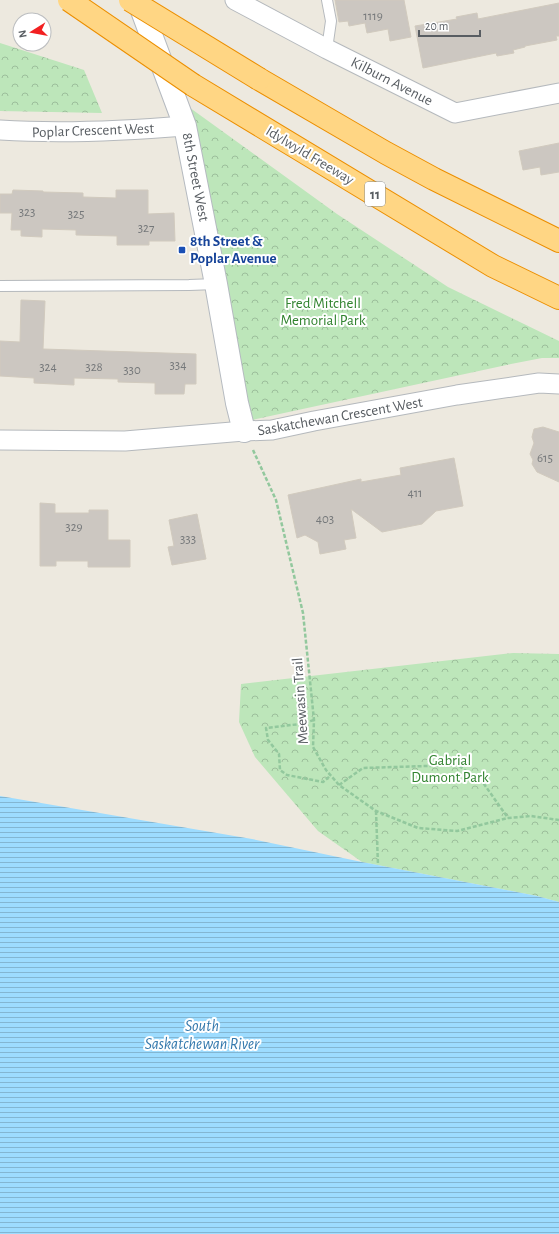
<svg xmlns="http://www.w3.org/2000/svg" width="559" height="1234" viewBox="0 0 559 1234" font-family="'Alegreya Sans',sans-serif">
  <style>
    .forest { fill: url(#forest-crowns) }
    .water { fill: url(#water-rules) }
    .building { fill: #ccc7c1; stroke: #d1cabe }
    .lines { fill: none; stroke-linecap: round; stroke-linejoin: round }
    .lane-casing { stroke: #b5b9bd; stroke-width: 12 }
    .street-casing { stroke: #b5b9bd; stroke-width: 21 }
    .secondary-casing { stroke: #b5bac0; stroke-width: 24 }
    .highway-casing { stroke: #ec8f00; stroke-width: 24 }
    .path { stroke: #92c89d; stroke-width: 2.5; stroke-dasharray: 4 2; stroke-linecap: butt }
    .lane { stroke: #fff; stroke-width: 10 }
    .street { stroke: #fff; stroke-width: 19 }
    .secondary { stroke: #fff; stroke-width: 22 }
    .highway { stroke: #ffd684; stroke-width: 22 }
    .highway-bridge-casing { stroke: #ec8f00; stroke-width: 24; stroke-linecap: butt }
    .highway-bridge { stroke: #ffd684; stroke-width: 22 }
    .transit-dot { fill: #1a4fb4; stroke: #fff; stroke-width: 1.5 }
    .labels { text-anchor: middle; stroke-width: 4; stroke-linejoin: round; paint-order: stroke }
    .number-label { font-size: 13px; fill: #75787a }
    .shield { fill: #fff; stroke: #8a8e91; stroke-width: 1 }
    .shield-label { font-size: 14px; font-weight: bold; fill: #585d62 }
    .street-label { font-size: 15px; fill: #585d62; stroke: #fff }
    .transit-label { font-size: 15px; font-weight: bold; fill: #164399; stroke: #fff; text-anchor: start }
    .park-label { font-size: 15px; fill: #31832f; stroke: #fff }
    .water-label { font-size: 16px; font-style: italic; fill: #3479ad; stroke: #fff }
  </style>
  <defs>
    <pattern id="forest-crowns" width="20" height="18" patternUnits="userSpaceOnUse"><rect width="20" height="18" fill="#bde6ba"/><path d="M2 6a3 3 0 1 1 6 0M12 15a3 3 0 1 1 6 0" fill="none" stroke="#9cbe9b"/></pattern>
    <pattern id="water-rules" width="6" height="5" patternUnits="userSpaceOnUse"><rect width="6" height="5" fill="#9ddcff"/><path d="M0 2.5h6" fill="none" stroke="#83b6d2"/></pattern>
  </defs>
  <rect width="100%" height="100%" fill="#ede9df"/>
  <g class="forest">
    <polygon points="0,43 84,70 102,113 0,111"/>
    <polygon points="186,105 337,214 448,287 559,341 559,358 542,358 511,364 252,420"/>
    <polygon points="513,653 559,654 559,902 537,896 362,862 318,831 255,757 239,722 241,684"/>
  </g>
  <polygon class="water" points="0,796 252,839 362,862 537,896 559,902 559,1234 0,1234"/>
  <g class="building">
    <polygon points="335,0 404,0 411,37 390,41 388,29 367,33 365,23 349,26 348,21 339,22"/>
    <polygon points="559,3 559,36 556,36 557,40 525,46 525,47 513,50 514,53 497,56 496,53 423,68 415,26 457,19 456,17 477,13 478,19"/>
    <polygon points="559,143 559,172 541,175 540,167 523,170 519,151"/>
    <polygon points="13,190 43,191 43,192 83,193 83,197 116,198 116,190 148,190 148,214 174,213 175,241 149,241 149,245 117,245 117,236 76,235 76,230 42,229 42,237 21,236 21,230 11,230 12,213 0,213 0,194 12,194"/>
    <polygon points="21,300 45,301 43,349 196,354 196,384 185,384 184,394 155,394 155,383 118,382 118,379 74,378 74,385 34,383 34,378 0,376 0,341 20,342"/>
    <polygon points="543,427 559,432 559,482 537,472 532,464 533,460 530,454 534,443 532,437 534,429"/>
    <polygon points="454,458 463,506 436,511 422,524 382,532 351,509 356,538 344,540 346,549 320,554 318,542 305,535 297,538 288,495 361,479 361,482 401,475 400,468"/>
    <polygon points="40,503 55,504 55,513 89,513 89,510 108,510 108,540 130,540 130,567 88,567 88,561 56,561 56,566 40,566"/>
    <polygon points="197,514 206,559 172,565 168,547 174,546 169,520"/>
  </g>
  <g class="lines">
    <g class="lane-casing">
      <g id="lane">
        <polyline points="327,49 331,21 327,0"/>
        <polyline points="0,286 189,285 216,284"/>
      </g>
    </g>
    <g class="street-casing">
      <g id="street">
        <polyline points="235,0 327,49 455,113 559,93"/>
        <path d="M0,130C62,134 124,131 185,126"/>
        <polyline points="0,440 125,441 244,431 272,430 314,421 457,395 539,383 559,384"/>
      </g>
    </g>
    <g class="secondary-casing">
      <polyline id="secondary" points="138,0 185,126 216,284 237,403 244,431"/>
    </g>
    <g class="highway-casing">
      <g id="highway">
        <polyline points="259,79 386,153 434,179 559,241"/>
        <polyline points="193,85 493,266 559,298"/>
      </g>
    </g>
    <g class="path">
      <polyline points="253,450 276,500 303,613 314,720 313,747 326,770 339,785 376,811 418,828 457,831 508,818 531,816 559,820"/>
      <polyline points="314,720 300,724 266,728 268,740 279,754 280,770 287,775 323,782 330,776"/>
      <polyline points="339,785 363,768 458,765 484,784 508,818"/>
      <polyline points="376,811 378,865"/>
    </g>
    <use href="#lane" class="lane"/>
    <use href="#street" class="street"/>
    <use href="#secondary" class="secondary"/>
    <use href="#highway" class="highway"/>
    <g class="highway-bridge-casing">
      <g id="highway-bridge">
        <polyline points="69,0 193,85"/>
        <polyline points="130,0 259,79"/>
      </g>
    </g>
    <use href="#highway-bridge" class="highway-bridge"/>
  </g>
  <rect class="transit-dot" x="178" y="246" width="8" height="8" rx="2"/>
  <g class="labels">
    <g class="number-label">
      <text x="373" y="20">1119</text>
      <text x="27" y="216">323</text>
      <text x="76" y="218">325</text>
      <text x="146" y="232">327</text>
      <text x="178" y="369">334</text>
      <text x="48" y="371">324</text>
      <text x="94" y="371">328</text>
      <text x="132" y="374">330</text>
      <text x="545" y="462">615</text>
      <text x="415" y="497">411</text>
      <text x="325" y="523">403</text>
      <text x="74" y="531">329</text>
      <text x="188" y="543">333</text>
    </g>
    <rect class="shield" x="365" y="182" width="20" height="24" rx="3"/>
    <g class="shield-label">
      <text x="375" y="199">11</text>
    </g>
    <g class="street-label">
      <text transform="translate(392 81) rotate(27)" y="5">Kilburn Avenue</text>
      <text transform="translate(93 130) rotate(-2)" y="5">Poplar Crescent West</text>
      <text transform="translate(310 155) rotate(31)" y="5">Idylwyld Freeway</text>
      <text transform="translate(196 177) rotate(79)" y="5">8th Street West</text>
      <text transform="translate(340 416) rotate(-10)" y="5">Saskatchewan Crescent West</text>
      <text transform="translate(300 701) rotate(-94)" y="5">Meewasin Trail</text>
    </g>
    <g class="transit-label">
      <text x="190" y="246">8th Street &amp;<tspan x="190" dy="17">Poplar Avenue</tspan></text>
    </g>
    <g class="park-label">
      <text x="323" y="308">Fred Mitchell<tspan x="323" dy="17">Memorial Park</tspan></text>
      <text x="450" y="765">Gabrial<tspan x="450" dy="17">Dumont Park</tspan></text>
    </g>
    <g class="water-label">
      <text x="202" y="1031">South<tspan x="202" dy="18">Saskatchewan River</tspan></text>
    </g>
  </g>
  <g transform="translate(32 32) rotate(259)"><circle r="19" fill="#ffffff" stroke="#bcbec0"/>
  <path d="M0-3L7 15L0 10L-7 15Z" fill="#f22021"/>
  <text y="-6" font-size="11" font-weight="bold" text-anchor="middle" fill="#585d62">N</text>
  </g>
  <path d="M419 30v6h61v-6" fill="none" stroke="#585d62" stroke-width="2"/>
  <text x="425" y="30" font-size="12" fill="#585d62" stroke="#ffffff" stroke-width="3" paint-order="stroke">20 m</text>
</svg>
